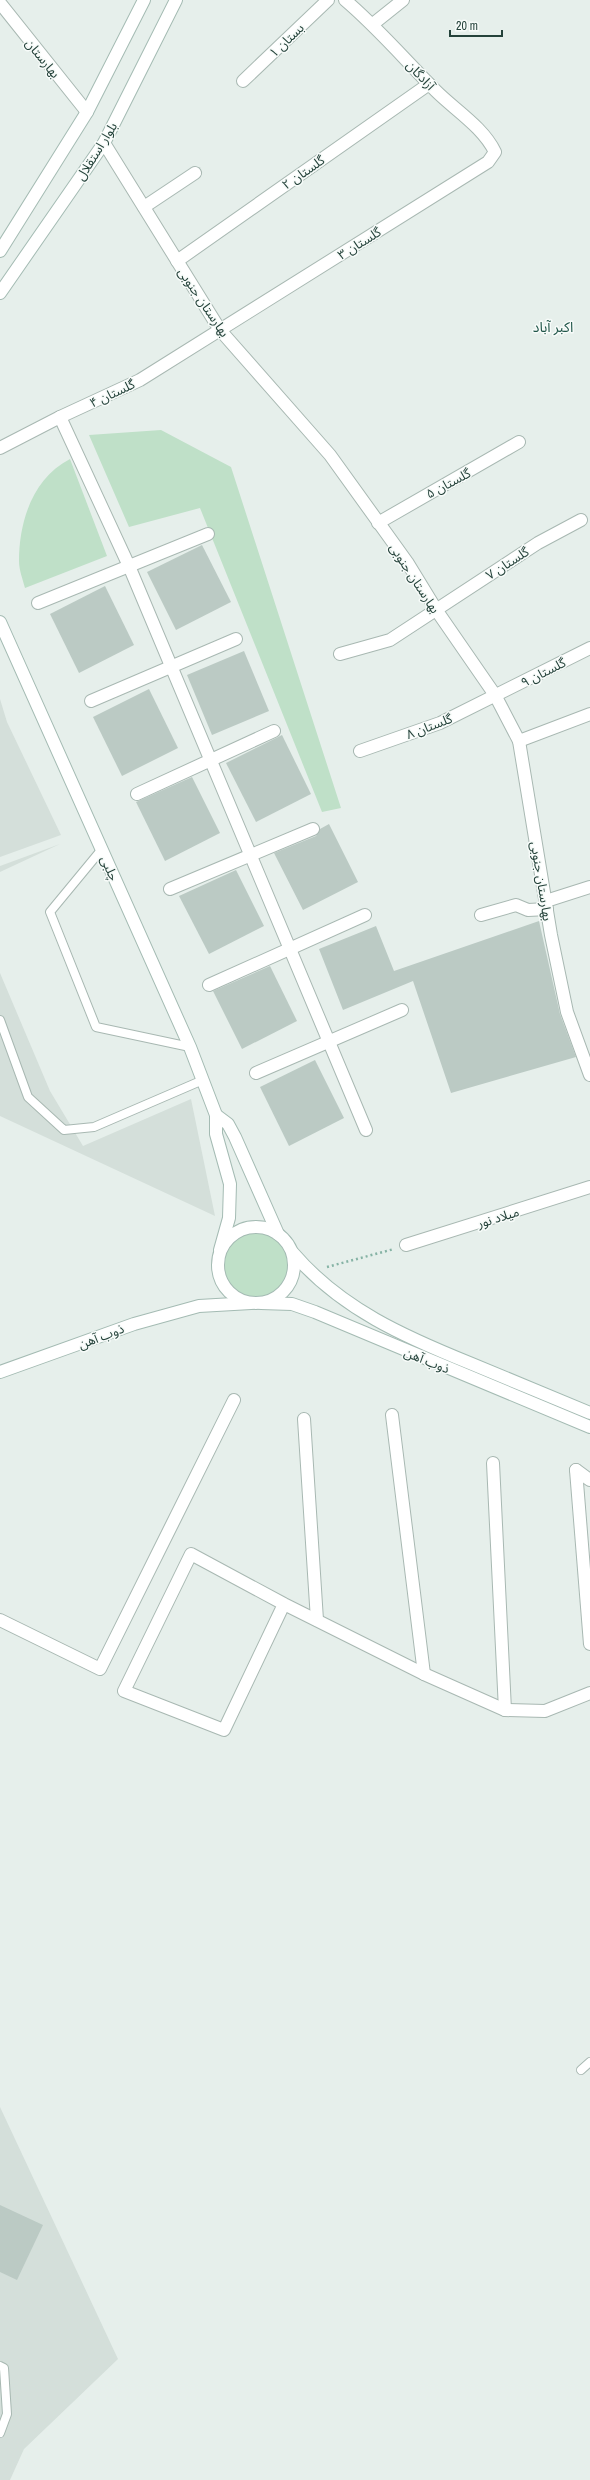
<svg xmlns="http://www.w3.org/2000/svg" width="590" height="2480" viewBox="0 0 590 2480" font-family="'Archivo Narrow','Noto Sans Arabic',sans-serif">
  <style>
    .built { fill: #d4dfda }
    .green { fill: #bfe0c8 }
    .building { fill: #bbcac4 }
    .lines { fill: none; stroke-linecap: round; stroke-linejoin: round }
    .lane-casing { stroke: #a8b8b2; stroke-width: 10 }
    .street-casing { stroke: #a8b8b2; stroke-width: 14 }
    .secondary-casing { stroke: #a4bbb3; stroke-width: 14 }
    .path { stroke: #86b3a5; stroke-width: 2.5; stroke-dasharray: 2 3; stroke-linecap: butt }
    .lane { stroke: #fff; stroke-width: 8 }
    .street { stroke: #fff; stroke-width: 12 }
    .secondary { stroke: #fff; stroke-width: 12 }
    .labels { text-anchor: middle; stroke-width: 3; stroke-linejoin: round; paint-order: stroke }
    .street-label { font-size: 13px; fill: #24423a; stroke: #f7fbf9 }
    .neighbourhood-label { font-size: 14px; fill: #1f5548; stroke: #f7fbf9 }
  </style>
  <rect width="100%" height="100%" fill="#e6efeb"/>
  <g class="built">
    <polygon points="0,699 7,722 61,835 0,857"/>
    <polygon points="60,844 0,872 0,866"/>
    <polygon points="0,973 50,1091 83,1146 191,1099 215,1216 0,1116"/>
    <polygon points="0,2107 118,2359 24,2449 10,2480 0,2480"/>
  </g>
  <g class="green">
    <polygon points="161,430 231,467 341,808 322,812 200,508 129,527 89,435"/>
    <path d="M70,459L107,556L25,588C23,580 19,570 19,561C19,521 33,478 70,459Z"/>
    <circle cx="255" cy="1265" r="34"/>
  </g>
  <g class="building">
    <polygon points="202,545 231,602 176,630 147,572"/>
    <polygon points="105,586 134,645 79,673 50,614"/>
    <polygon points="244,651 269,711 212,735 187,675"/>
    <polygon points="149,689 178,748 122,776 93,717"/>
    <polygon points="282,735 311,794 256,822 226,763"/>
    <polygon points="192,777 220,833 165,861 136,802"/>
    <polygon points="329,824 358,882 303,910 274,853 316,836 320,829"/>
    <polygon points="236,870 264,926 209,954 179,896"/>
    <polygon points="539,921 560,1014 576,1057 451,1093 413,981 343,1010 319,949 376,926 394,971"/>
    <polygon points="270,966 297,1021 242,1049 213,991"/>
    <polygon points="315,1060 344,1118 289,1146 260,1087"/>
    <polygon points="0,2205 43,2225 17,2280 0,2272"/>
  </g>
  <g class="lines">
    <g class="lane-casing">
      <g id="lane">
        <polyline points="102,849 50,912 96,1027 190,1047"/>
        <polyline points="0,1020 28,1097 64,1130 94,1127 203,1080"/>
        <polyline points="581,2070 590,2062"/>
        <polyline points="0,2366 4,2368 7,2414 0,2433"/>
      </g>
    </g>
    <g class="street-casing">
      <g id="street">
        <polyline points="0,3 87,112"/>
        <polyline points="373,24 403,0"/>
        <polyline points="243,81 328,0"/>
        <polyline points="104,143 220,330 330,455 407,562 437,611 495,695 519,741 551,935 567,1012 590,1075"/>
        <polyline points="144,207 195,173"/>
        <polyline points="177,261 429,84"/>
        <polyline points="60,417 129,566 366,1130"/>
        <path d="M0,448L60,417L140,380L488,162L495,152C483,127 455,110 436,91C405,60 378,28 345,0"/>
        <polyline points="378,523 519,442"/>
        <polyline points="38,603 208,534"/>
        <polyline points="340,654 390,640 538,543 581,520"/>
        <polyline points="91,701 236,639"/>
        <polyline points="519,741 590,714"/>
        <polyline points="360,751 440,723 590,648"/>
        <polyline points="137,794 274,731"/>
        <polyline points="170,889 313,829"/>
        <polyline points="546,901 590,887"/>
        <polyline points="481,915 516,905 528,910 547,909"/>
        <polyline points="209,985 365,915"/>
        <polyline points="256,1073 402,1010"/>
        <polyline points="406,1245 590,1187"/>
        <polyline points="392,1415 424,1674"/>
        <polyline points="304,1419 317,1620"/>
        <polyline points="493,1463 505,1710"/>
        <polyline points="576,1470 590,1644"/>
        <polyline points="576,1470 590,1480"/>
        <polyline points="284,1604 224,1730 124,1691 191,1554 284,1604 424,1674 505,1710 545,1711 590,1693"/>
        <polyline points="0,1620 100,1669 234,1400"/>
      </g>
    </g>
    <g class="secondary-casing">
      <g id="secondary">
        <polyline points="0,251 87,112 144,0"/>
        <polyline points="0,293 104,143 176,0"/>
        <polyline points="0,622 190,1047 216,1115 216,1134 230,1184 229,1218 220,1250"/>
        <polyline points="216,1115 228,1124 235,1137 278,1234"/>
        <circle cx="256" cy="1265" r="38"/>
        <path d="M293,1253C341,1309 405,1337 472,1364C511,1380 551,1397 590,1413"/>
        <polyline points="261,1303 292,1304 315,1312 590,1427"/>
        <polyline points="0,1372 134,1324 199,1306 251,1303"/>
      </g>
    </g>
    <polyline class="path" points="327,1267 394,1249"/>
    <use href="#lane" class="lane"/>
    <use href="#street" class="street"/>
    <use href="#secondary" class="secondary"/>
  </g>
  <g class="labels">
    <g class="street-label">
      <text transform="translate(286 40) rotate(-44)" y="5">بستان ۱</text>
      <text transform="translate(43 58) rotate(51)" y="5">بهارستان</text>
      <text transform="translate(421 75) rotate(47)" y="5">آزادگان</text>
      <text transform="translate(96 151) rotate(-58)" y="5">بلوار استقلال</text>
      <text transform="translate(303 172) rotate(-35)" y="5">گلستان ۲</text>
      <text transform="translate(359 243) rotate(-32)" y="5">گلستان ۳</text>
      <text transform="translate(204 302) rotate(56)" y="5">بهارستان جنوبی</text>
      <text transform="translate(112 393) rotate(-25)" y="5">گلستان ۴</text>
      <text transform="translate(448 483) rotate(-28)" y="5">گلستان ۵</text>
      <text transform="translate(507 563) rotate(-33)" y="5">گلستان ۷</text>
      <text transform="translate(415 578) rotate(57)" y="5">بهارستان جنوبی</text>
      <text transform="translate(543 672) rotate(-27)" y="5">گلستان ۹</text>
      <text transform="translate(429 726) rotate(-21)" y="5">گلستان ۸</text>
      <text transform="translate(110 868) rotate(66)" y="5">چلبی</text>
      <text transform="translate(542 881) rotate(81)" y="5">بهارستان جنوبی</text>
      <text transform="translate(498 1217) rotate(-17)" y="5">میلاد نور</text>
      <text transform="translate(101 1336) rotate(-21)" y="5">ذوب آهن</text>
      <text transform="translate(427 1360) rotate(22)" y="5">ذوب آهن</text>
    </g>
    <g class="neighbourhood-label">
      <text x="553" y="332">اکبر آباد</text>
    </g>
  </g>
  <path d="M450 30v6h52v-6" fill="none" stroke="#24423a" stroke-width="2"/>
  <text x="456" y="30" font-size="12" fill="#24423a" stroke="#f7fbf9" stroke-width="3" paint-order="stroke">20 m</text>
</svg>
